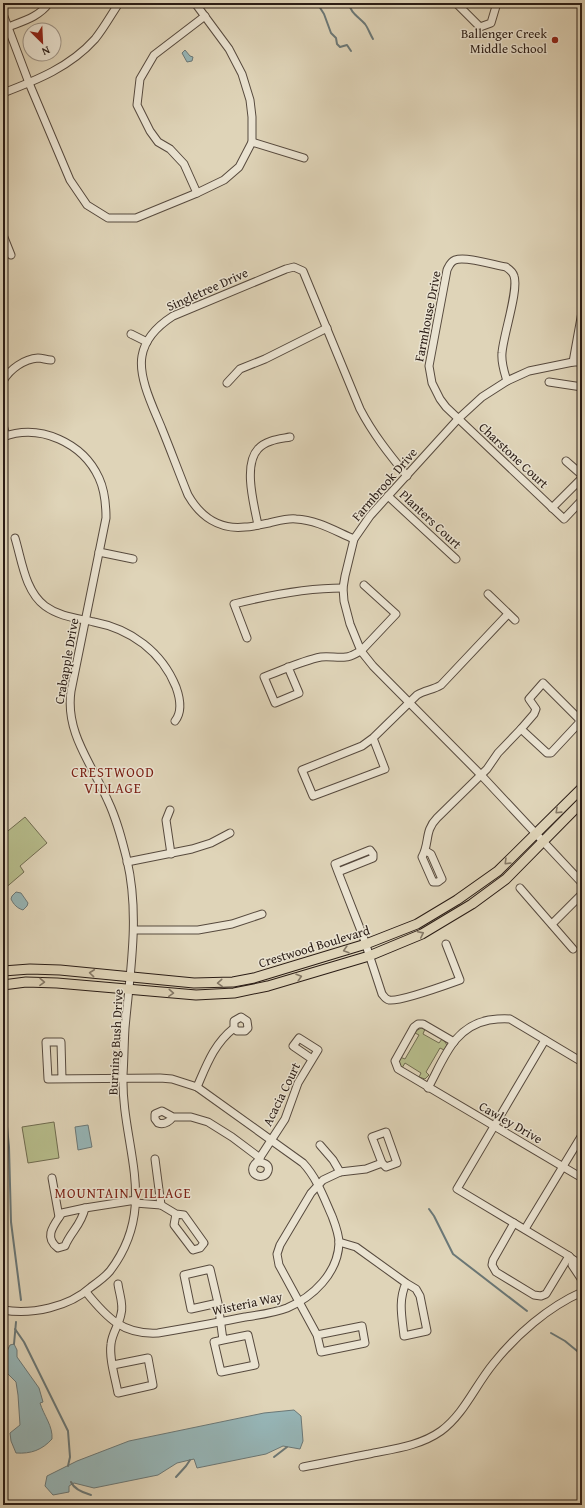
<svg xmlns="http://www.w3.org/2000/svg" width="585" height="1508" viewBox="0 0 585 1508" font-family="'Gentium Book Plus',serif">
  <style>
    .green { fill: #b6bc8b; stroke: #706c50 }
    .water { fill: #96b6b8; stroke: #6b7877 }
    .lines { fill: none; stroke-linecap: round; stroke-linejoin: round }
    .stream { stroke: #6b7877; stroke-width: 2 }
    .minor-casing { stroke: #574a3e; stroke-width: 9 }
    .major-casing { stroke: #2a1c15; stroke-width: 11 }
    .minor { stroke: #eae3d1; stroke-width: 7 }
    .major { stroke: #dfd4b8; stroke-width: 9 }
    .oneway { stroke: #847866 }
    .poi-dot { fill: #8f2418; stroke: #eae3d1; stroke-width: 1.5 }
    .labels { text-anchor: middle; stroke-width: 3; stroke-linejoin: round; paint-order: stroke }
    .poi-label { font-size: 13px; fill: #2a1c15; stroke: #eae3d1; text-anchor: end }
    .street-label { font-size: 13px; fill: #2a1c15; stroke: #eae3d1 }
    .neighbourhood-label { font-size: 14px; letter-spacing: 1px; fill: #7a1f14; stroke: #eae3d1 }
  </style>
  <rect width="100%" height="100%" fill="#dfd4b8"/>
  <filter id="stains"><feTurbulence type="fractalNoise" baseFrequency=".005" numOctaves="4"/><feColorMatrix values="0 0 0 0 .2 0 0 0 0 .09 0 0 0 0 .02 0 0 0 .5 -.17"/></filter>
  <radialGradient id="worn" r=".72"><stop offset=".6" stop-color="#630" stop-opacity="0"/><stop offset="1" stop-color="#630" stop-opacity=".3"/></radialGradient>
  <g class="green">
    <polygon points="25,817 47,843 20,866 24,872 3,890 3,835"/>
    <polygon points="421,1028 425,1029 423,1034 439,1043 442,1039 443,1039 447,1045 444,1050 440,1048 426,1072 429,1075 425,1079 419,1077 421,1073 405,1063 402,1068 399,1063 400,1057 405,1059 419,1035 415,1033 416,1031"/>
    <polygon points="54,1122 59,1158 28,1163 22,1127"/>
  </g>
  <g class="water">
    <polygon points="185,50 190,56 193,57 192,61 187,62 182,53"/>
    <path d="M16,892L21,893L28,903L27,906L23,910C17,908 14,905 11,899L12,896Z"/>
    <polygon points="88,1125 92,1147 78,1150 75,1127"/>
    <path d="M14,1344L17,1350V1357L39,1388L43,1402L40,1403C44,1416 53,1426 52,1439C42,1450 31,1454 16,1453L11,1441L10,1433L20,1425L18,1395L16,1382L6,1372L7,1351L10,1345Z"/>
    <polygon points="294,1410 301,1416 303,1441 300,1449 283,1446 266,1454 197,1468 194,1459 177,1463 158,1475 94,1488 74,1483 69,1486 69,1492 53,1495 45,1486 47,1476 77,1461 129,1441 264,1413"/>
  </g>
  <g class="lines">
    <g class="stream">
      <polyline points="317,3 324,14 331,33 336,38 337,44 340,47 347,45 351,51"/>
      <path d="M349,3C350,13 359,17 365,24C368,28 370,34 373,39"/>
      <polyline points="3,1085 9,1147 11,1222 21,1300"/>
      <polyline points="429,1209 434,1216 453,1254 527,1311"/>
      <polyline points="15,1329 24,1342 68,1431 70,1457 68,1466"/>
      <polyline points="551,1333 565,1341 582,1355"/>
      <polyline points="14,1344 16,1322"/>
      <polyline points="274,1457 287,1447"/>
      <polyline points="176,1477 186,1466 190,1460"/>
      <path d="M71,1482C74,1489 84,1493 91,1495"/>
    </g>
    <g class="minor-casing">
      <g id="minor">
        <polyline points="456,3 480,27 491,23 497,3"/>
        <polyline points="3,14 29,83 70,180 87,205 108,218 136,218 197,193 224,180 239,167 252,142 252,117 250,100 242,74 229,49 195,3"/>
        <path d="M8,27C23,21 39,17 49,3"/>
        <path d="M3,93C37,80 70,67 95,39C104,28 111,15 119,3"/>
        <polyline points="252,142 304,158"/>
        <polyline points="197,193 184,164 170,149 158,142 150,131 137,105 140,79 154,55 205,16"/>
        <polyline points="3,235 11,255"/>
        <polyline points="131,334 147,342"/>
        <polyline points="573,362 582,312"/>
        <polyline points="582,362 573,362 529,371 507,381 482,397 458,419 388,496 370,516 354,539 345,576 343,588 344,601 350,624 361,651 373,666 481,775 582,883"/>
        <path d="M3,381C10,369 24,359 38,358C42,358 47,360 51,360"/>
        <path d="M507,381C504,371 501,363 502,353C503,336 519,290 514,276C513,272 509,269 506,267C494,265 466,256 455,260C450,262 449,266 447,270L429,366L432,383L440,399L446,407L564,519L582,500"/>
        <polyline points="549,382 582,387"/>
        <polyline points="227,383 240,369 265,359 327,328"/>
        <polyline points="3,425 6,436"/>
        <path d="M3,437C40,423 83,443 99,478C105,491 106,504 106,518L71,691C65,733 92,764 108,801C117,820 122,840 127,860C140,916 130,972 125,1028C124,1044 124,1060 123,1075C121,1146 160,1205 110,1271C105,1277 98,1282 91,1287C69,1307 32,1315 3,1310"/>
        <polyline points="566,461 582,475"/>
        <polyline points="388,496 456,559"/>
        <polyline points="552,508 582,478"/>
        <path d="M258,525C254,505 243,465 258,449C266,440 280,439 290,437"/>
        <path d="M15,538C22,561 25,591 45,606C60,617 77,618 94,622C131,629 162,652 176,687C180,698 183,711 175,721"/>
        <path d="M354,539C335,531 317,520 296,519C287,518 278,521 269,523C261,524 253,527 245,527C219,530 200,516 188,495C179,473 171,451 162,429C154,409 138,378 142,356C145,338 159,325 173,316L286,269L294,267L303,271L360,409C373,434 389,454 407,476"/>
        <polyline points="99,552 133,559"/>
        <polyline points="488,594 515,620"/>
        <path d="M247,638L234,604C270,595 305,588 343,588"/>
        <path d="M288,667L299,693L275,703L264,677C283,670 301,661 321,657C329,656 338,658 346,657C351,657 356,653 361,651L396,614L364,585"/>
        <polygon points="543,683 579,719 579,723 551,753 547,753 521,729 534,714 536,709 529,699"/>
        <path d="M373,738L385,769L313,796L302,770L362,746L373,738L417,695C425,690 433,690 441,685L508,614"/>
        <polyline points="170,810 166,820 171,854"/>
        <path d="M426,851L431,854L442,879L438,882H433L422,857C430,843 424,831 437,818L487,769L498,753L521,729"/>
        <polyline points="127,862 192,849 211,843 230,833"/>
        <path d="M338,872L373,858V854L370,850L335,864L338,872L363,936L382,994C384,996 385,999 389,1000C400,1002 446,985 460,980L446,944"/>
        <polyline points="520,888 573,949"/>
        <polyline points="552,924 582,894"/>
        <polyline points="134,930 198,930 232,924 262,914"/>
        <path d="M545,1040L457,1189L569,1256C573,1261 578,1261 582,1267"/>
        <polyline points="454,1042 423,1024 418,1024 414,1027 395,1061 398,1069 582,1178"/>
        <path d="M62,1079L61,1042H46L48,1079L160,1078L172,1079L197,1087L303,1163C317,1178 324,1198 332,1216C335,1224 339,1234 339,1243C338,1273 313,1297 287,1308C274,1313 259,1315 245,1317C216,1323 187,1328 158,1333C123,1335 107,1318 86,1292"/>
        <path d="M197,1087C207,1064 214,1044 234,1028V1021L241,1017L247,1021L248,1028L245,1031H237L234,1028"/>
        <path d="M428,1088C444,1059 453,1027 489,1020C496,1019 503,1018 510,1019L582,1062"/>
        <path d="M173,1117C169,1122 164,1125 158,1123L155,1119V1114L162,1111L173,1117H191L208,1122L232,1137L260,1158"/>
        <polyline points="320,1145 333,1160 340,1172"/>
        <polyline points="155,1159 161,1205"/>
        <path d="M257,1162C244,1173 264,1183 268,1171C270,1164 263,1162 257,1162L285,1119L298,1083L318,1050L299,1038L293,1046L312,1059"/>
        <polyline points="52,1178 59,1217"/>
        <polyline points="135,1203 161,1205 176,1214 184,1215 204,1243 200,1248 193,1250 174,1225 176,1214"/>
        <path d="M85,1208C81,1226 71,1231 65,1246L58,1248C43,1237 54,1225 62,1213Z"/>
        <polyline points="85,1208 136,1200"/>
        <polyline points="514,1223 493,1260 492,1265 496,1272 534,1295 541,1296 546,1294 569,1256"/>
        <polyline points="525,1229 582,1135"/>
        <path d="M339,1242L356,1247L406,1283C398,1301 402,1317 404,1336L427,1331L420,1296L416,1289L406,1283"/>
        <polyline points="573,1261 572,1265 582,1280"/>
        <polyline points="218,1303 210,1269 184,1275 191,1309 218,1303 223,1340 248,1335 255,1365 221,1372 214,1342 223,1340"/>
        <polyline points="317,1335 362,1326 365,1343 321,1352 317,1335 279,1265 277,1254 280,1245 311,1193 323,1180 340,1172 366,1169 382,1163 372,1137 386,1132 397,1163 386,1167 382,1163"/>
        <path d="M113,1365L148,1358L153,1385L118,1393C115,1377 109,1359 111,1344C112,1333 119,1325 121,1314C124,1305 119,1293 118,1284"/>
        <path d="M303,1467C325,1463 347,1458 369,1454C393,1449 420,1446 441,1431C464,1414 475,1386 493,1364C516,1335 548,1307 582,1292"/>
      </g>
    </g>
    <g class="major-casing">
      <g id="major">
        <polyline points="3,971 30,969 60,970 194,983 233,982 254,978 366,944 417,924 457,900 498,871 582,788"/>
        <polyline points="3,985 26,982 57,983 196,995 234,993 268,986 369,956 422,934 472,904 506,879 582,802"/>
      </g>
    </g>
    <use href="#minor" class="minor"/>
    <use href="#major" class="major"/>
  </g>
  <defs><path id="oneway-chevron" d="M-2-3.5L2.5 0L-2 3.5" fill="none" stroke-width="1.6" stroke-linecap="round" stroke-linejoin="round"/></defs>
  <g class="oneway">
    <use href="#oneway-chevron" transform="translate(558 811) rotate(136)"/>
    <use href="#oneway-chevron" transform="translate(507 862) rotate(135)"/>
    <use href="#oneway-chevron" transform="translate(421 934) rotate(-26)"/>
    <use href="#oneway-chevron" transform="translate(346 950) rotate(163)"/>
    <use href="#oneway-chevron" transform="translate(92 973) rotate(-174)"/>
    <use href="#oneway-chevron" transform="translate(299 977) rotate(-17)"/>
    <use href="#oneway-chevron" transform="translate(42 982) rotate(1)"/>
    <use href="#oneway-chevron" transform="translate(220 983) rotate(176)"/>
    <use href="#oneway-chevron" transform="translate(171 993) rotate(4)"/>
  </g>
  <circle class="poi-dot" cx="555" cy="40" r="4"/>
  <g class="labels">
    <g class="poi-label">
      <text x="547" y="38">Ballenger Creek<tspan x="547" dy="15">Middle School</tspan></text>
    </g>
    <g class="street-label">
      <text transform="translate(207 289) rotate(-24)" y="5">Singletree Drive</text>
      <text transform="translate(427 316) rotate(-79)" y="5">Farmhouse Drive</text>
      <text transform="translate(514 455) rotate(43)" y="5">Charstone Court</text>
      <text transform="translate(384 484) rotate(-49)" y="5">Farmbrook Drive</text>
      <text transform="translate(431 519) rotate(43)" y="5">Planters Court</text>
      <text transform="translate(66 661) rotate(-80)" y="5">Crabapple Drive</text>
      <text transform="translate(314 946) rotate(-17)" y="5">Crestwood Boulevard</text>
      <text transform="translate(115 1042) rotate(-87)" y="5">Burning Bush Drive</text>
      <text transform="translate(281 1094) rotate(-64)" y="5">Acacia Court</text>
      <text transform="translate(511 1122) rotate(30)" y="5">Cawley Drive</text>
      <text transform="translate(247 1303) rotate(-12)" y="5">Wisteria Way</text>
    </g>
    <g class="neighbourhood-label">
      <text x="113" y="777">CRESTWOOD<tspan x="113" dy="16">VILLAGE</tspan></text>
      <text x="123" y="1198">MOUNTAIN VILLAGE</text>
    </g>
  </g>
  <rect width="585" height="1508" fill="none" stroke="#dfd4b8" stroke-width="16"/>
  <rect x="4" y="4" width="577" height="1500" fill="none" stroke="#2a1c15" stroke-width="2"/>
  <rect x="8" y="8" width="569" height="1492" fill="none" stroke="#2a1c15"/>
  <g transform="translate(42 42) rotate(156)"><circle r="19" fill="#eae3d1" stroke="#9d9386"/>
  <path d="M0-3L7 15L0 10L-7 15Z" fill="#8f2418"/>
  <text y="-6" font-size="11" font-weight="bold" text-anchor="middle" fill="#2a1c15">N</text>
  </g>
  <rect width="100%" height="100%" filter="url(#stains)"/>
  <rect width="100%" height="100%" fill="url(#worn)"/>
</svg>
